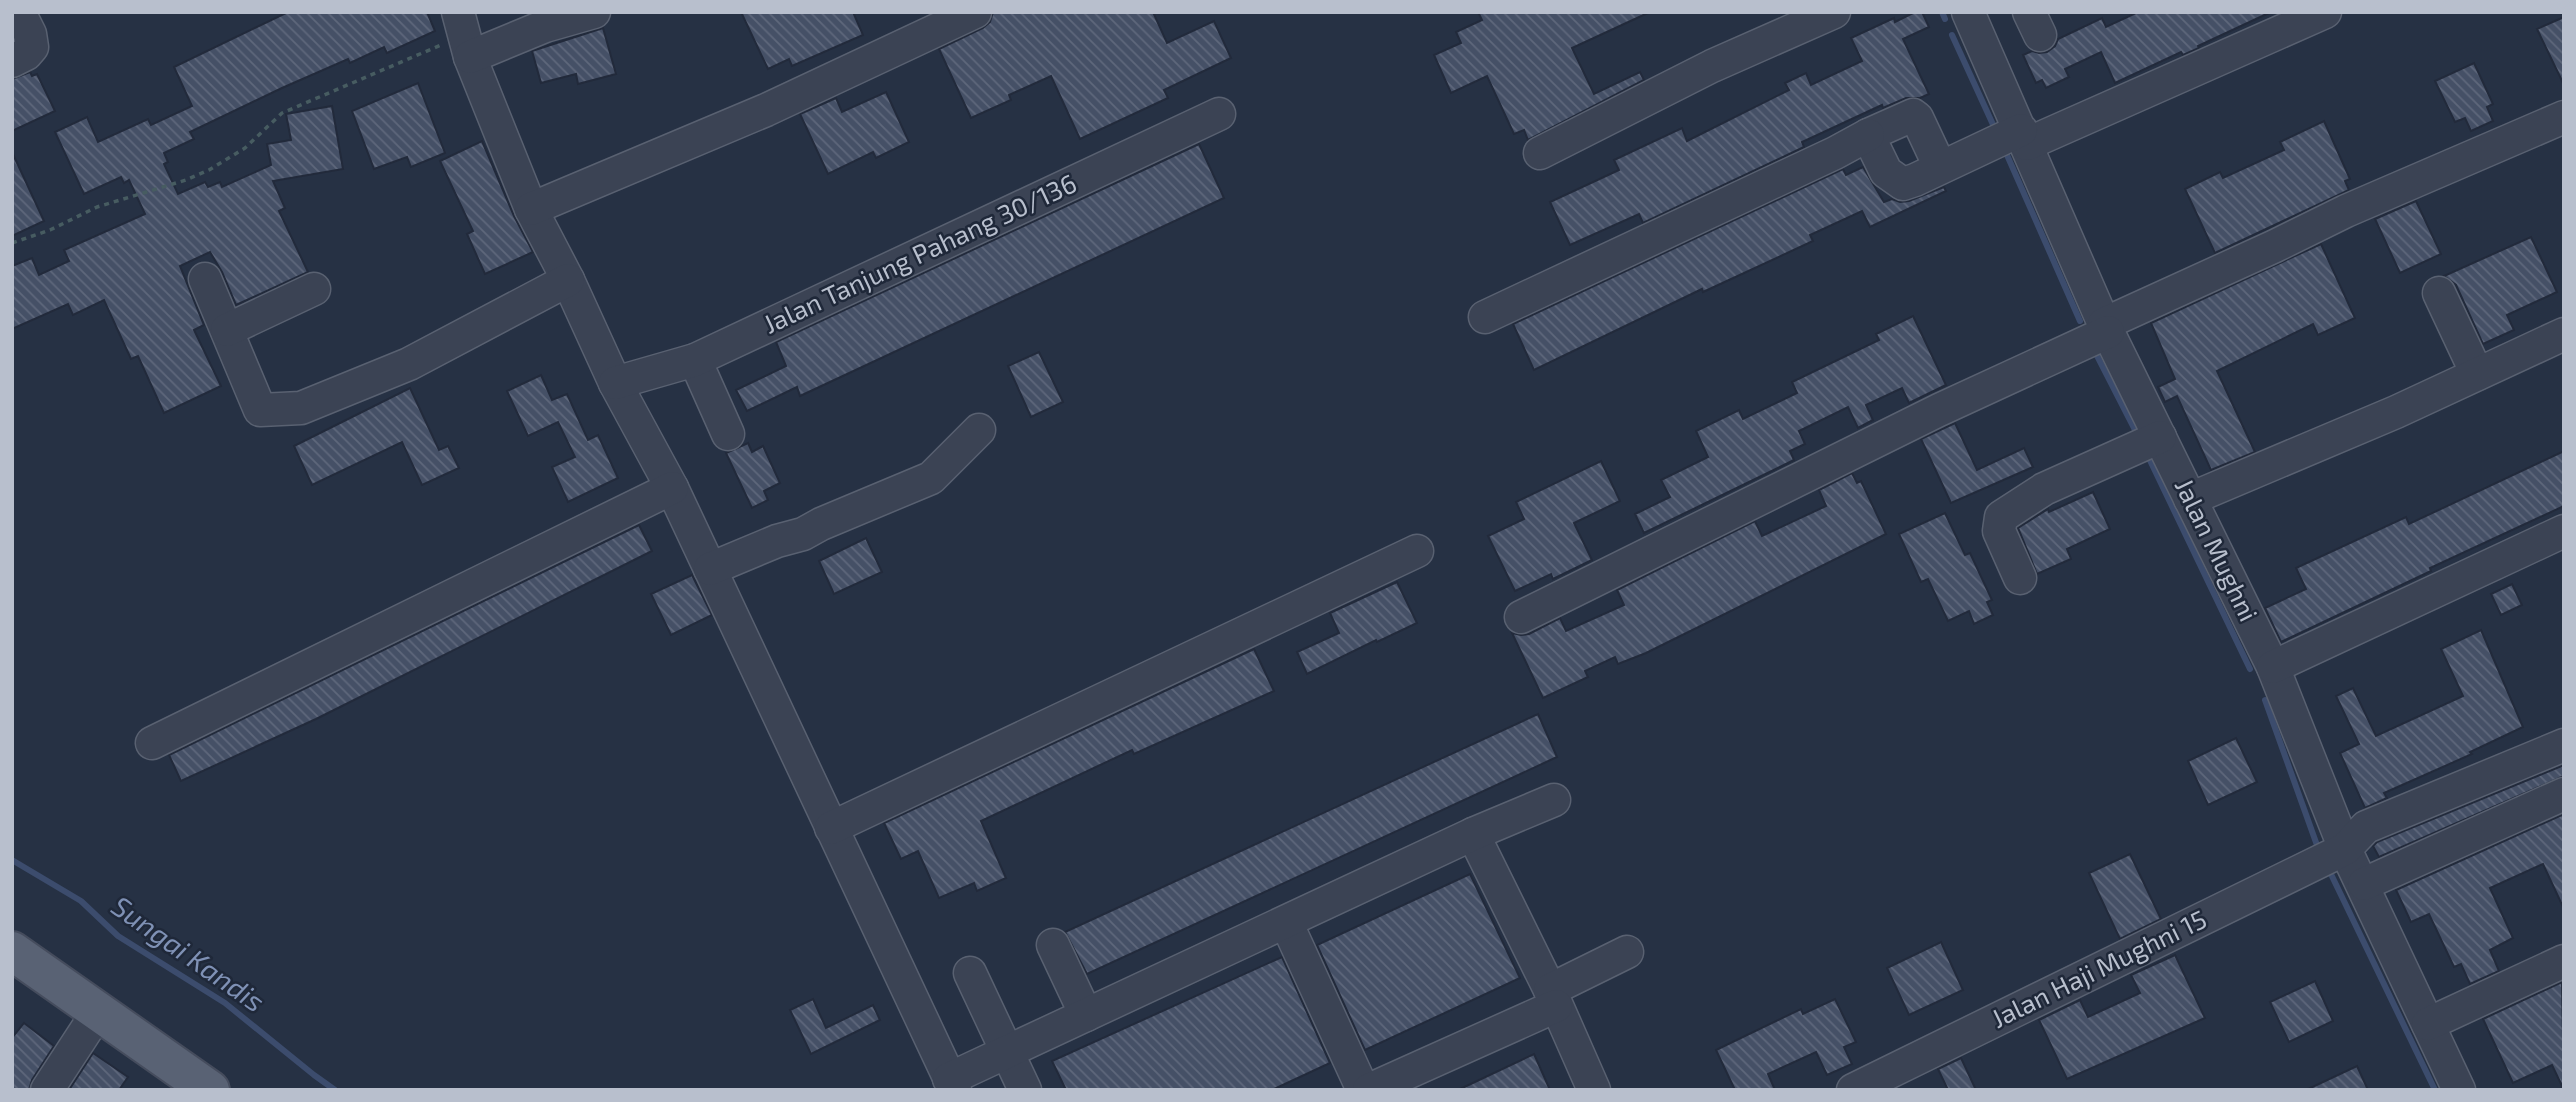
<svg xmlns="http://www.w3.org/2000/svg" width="2576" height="1102" viewBox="0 0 2576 1102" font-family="'Exo 2',sans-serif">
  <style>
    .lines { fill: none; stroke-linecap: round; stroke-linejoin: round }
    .stream { stroke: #3c4c6d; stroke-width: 6 }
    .building { fill: url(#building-back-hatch); stroke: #222a3b; stroke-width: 2 }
    .minor-casing { stroke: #596171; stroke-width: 35 }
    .major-casing { stroke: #454c5d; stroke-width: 42 }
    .path { stroke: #475c61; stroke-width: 3.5; stroke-dasharray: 5 5; stroke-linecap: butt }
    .minor { stroke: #3b4354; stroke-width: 32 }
    .major { stroke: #596274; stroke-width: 38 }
    .labels { text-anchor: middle; stroke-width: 5; stroke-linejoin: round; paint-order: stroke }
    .street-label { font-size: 26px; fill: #b8bfcd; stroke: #1f2839 }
    .water-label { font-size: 28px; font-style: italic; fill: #7f91b5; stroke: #1f2839 }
  </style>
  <defs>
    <pattern id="building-back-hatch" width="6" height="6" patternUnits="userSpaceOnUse" patternTransform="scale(1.75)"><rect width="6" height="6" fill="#455066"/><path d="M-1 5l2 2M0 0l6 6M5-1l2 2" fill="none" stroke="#5e677b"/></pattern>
  </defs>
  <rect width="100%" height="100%" fill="#263144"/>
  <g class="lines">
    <g class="stream">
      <polyline points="1942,12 1945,19"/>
      <polyline points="1952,35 1995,129"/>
      <polyline points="2007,155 2080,321"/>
      <polyline points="2094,350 2138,436"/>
      <polyline points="2146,452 2250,669"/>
      <polyline points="2265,700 2318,848"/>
      <polyline points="12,860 81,901 118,936 225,1003 314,1075 335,1090"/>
      <polyline points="2329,870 2435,1090"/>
    </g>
  </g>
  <g class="building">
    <polygon points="288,12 427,12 435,31 387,53 384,47 350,63 348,59 282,88 190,132 194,139 164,153 168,162 164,164 178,194 205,182 208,187 220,182 222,187 271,165 267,144 291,140 286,114 332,106 343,169 273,181 285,208 279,211 308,272 236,305 222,272 210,252 180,266 204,325 194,330 221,386 164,413 138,356 131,359 104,300 73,315 68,304 12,329 12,266 32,258 39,275 69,261 64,250 145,214 129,180 124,183 121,177 84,194 55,132 87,117 98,142 148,119 151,125 192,106 174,67"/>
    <polygon points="741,12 853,12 863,35 792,66 789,59 768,69"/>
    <polygon points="993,12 1153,12 1167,43 1214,21 1231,58 1164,90 1168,98 1080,139 1051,76 1009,95 1011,100 971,118 939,49 983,28 990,22"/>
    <polygon points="1478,12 1650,12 1572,48 1594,94 1640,72 1644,80 1528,140 1524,130 1514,134 1487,76 1451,93 1434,55 1461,43 1456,32 1482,20"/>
    <polygon points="1915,12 1922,12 1929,27 1903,39 1929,94 1920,98 1906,98 1883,108 1882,105 1802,142 1804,147 1643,223 1639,214 1570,245 1550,202 1619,170 1614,160 1682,128 1687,141 1789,90 1785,83 1806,73 1811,85 1862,61 1851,38 1894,18 1895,22"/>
    <polygon points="2138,12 2271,12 2198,46 2199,48 2183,55 2181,52 2115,83 2101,52 2065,69 2069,77 2046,88 2042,80 2036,83 2023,55 2032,51 2039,53 2047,52 2055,46 2058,39 2102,18 2106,27"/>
    <polygon points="2564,17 2564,85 2537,29"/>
    <polygon points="603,28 616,74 578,84 576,74 541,83 532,51"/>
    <polygon points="2474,63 2493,104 2487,107 2493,121 2471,131 2465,118 2455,122 2435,81"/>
    <polygon points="30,72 32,76 37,74 55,111 12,131 12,79"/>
    <polygon points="418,83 445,153 411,167 407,157 374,169 352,111"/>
    <polygon points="886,92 909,142 876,158 873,152 828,174 800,114 836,98 842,112"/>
    <polygon points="2324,121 2350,179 2345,181 2349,190 2215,253 2185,189 2220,172 2223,178 2284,150 2280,142"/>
    <polygon points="482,141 514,216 533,252 485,274 467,234 473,231 440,161"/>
    <polygon points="1199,144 1224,198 800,396 797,387 747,411 736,390 786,366 776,342"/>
    <polygon points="12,152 44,221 12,236"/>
    <polygon points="1863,167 1884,202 1892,199 1900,202 1909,201 1944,187 1946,191 1870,227 1862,211 1810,235 1813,241 1703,292 1702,289 1534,370 1513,324 1843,169 1846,175"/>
    <polygon points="2416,201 2441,254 2400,273 2375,219"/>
    <polygon points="2531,237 2557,292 2507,315 2514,330 2483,344 2456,285 2444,276"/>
    <polygon points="2321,244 2355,318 2318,335 2313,324 2217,371 2255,452 2211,470 2177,396 2165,402 2158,387 2175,379 2151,323"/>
    <polygon points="1913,316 1946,385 1909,403 1902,388 1866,405 1873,420 1858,428 1848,407 1799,431 1805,444 1790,451 1794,460 1644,533 1635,514 1670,497 1661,480 1708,457 1696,431 1739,410 1743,419 1797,393 1792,382 1879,340 1876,334"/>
    <polygon points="1039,352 1063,402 1031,417 1008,366"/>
    <polygon points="541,375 552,400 567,394 588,440 598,435 618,478 568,502 552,467 575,457 558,422 528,436 507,391"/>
    <polygon points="410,388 439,450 448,446 459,468 422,485 402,442 312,485 294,446"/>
    <polygon points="1955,423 1977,470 2024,448 2033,467 1951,503 1921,439"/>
    <polygon points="748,443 752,452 763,446 780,483 764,491 768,500 752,508 726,453"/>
    <polygon points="2564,451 2564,506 2430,568 2431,571 2281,642 2265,608 2306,589 2296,568 2406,517 2409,524"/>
    <polygon points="1601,461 1620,501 1574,523 1592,560 1553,579 1551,574 1515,591 1488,536 1524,519 1516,502"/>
    <polygon points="1852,473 1857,483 1861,481 1886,534 1646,653 1618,664 1615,657 1585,671 1588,677 1543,698 1512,633 1521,635 1529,634 1560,618 1566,631 1624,605 1617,590 1755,521 1762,536 1826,506 1819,490"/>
    <polygon points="2093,492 2110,529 2067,549 2071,559 2037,574 2018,528 2048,509 2049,512"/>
    <polygon points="1945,513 1965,555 1970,553 1992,600 1987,602 1993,615 1974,624 1969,611 1948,621 1928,579 1921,582 1899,534"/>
    <polygon points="639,525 652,551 316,719 181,781 169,755"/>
    <polygon points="866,538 882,572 834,594 819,561"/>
    <polygon points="692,575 712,615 671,635 651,594"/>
    <polygon points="1397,582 1417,623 1377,642 1376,640 1307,674 1297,652 1339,633 1330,613"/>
    <polygon points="2512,584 2522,605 2501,615 2491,594"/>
    <polygon points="2481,630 2523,727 2470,752 2472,754 2384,793 2387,798 2365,808 2340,753 2359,744 2336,696 2353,688 2376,736 2463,696 2441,649"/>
    <polygon points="1254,649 1274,691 1134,754 1132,750 981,821 1006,878 977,891 974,883 939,898 918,851 901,859 884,823"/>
    <polygon points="1538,714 1557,757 1087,974 1065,932"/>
    <polygon points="2236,738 2257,782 2208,805 2188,761"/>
    <polygon points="2564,765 2564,776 2379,857 2373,846 2377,842"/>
    <polygon points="2564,814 2564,909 2543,864 2490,888 2513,938 2490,950 2499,971 2470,984 2461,964 2454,967 2429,914 2411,922 2396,890"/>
    <polygon points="2130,854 2161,919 2120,939 2089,873"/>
    <polygon points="1470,874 1520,978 1365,1050 1317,945"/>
    <polygon points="1941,942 1963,990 1909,1015 1887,968"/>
    <polygon points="2175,955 2205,1018 2067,1079 2039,1020 2080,1000 2088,1017 2140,993 2131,975"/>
    <polygon points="1282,957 1330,1063 1272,1090 1066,1090 1052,1061"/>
    <polygon points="2315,981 2333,1021 2289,1042 2270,1002"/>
    <polygon points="2562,982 2564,1090 2552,1065 2513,1083 2483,1019"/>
    <polygon points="813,999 826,1028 873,1005 880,1020 811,1054 790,1010"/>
    <polygon points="1835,999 1856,1042 1844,1047 1852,1064 1827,1075 1816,1052 1768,1074 1775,1090 1735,1090 1716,1050 1801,1009 1803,1014"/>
    <polygon points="24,1023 54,1046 32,1080 29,1090 12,1090 12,1038"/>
    <polygon points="93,1053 128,1077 119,1090 69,1090"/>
    <polygon points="1534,1054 1550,1090 1458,1090"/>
    <polygon points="1961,1058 1976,1090 1948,1090 1938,1069"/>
    <polygon points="2357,1066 2368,1090 2306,1090"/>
  </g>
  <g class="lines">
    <g class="minor-casing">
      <g id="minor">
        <polyline points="458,12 470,57 531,209 568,280 615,383 672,488 955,1090"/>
        <polyline points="1968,12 2104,324 2273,667 2345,849 2459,1090"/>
        <polyline points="2029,12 2040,35"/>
        <polyline points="470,57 545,26 594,12"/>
        <polyline points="12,61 26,54 32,47 30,34 19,12"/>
        <polyline points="2027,144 2325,12"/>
        <polyline points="1540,153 1712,66 1834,12"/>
        <polyline points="1940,167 1917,118 1913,115 1868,135 1886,172 1903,184 1915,180 2021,130"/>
        <polyline points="531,209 766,110 975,12"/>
        <polyline points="205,279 260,410 301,408 409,364 568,280"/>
        <polyline points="2439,293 2477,374"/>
        <polyline points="1485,317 1835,153 1868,135"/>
        <polyline points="2104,324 2275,246 2346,211 2564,117"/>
        <polyline points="227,330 314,289"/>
        <polyline points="695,360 728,434"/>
        <polyline points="615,383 695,360 1219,114"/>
        <polyline points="2190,499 2396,412 2564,334"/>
        <polyline points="710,569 777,541 803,534 821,524 931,478 979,430"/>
        <polyline points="2020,578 1999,531 2001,517 2044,489 2160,437"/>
        <polyline points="1521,617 1939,410 2108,332"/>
        <polyline points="2273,667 2564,531"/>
        <polyline points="152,743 672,488"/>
        <polyline points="831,828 1417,551"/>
        <polyline points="1473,834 1550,990 1594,1090"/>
        <polyline points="2364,884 2564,794"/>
        <polyline points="1286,922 1363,1090"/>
        <polyline points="1053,945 1086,1015"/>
        <polyline points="970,973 1025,1090"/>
        <polyline points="1550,990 1627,952"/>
        <polyline points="2428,1024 2564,961"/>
        <polyline points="949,1079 1473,834 1554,800"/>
        <polyline points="47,1090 98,1012"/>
        <polyline points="1369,1090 1556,1006"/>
        <polyline points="1853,1090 2345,849 2366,827 2564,745"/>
      </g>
    </g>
    <g class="major-casing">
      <polyline id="major" points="12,951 210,1090"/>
    </g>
    <polyline class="path" points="12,243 50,230 97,207 186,180 209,170 245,148 282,113 441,45"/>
    <use href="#minor" class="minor"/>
    <use href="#major" class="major"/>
  </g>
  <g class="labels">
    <g class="street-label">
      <text transform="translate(920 254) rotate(-25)" y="9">Jalan Tanjung Pahang 30/136</text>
      <text transform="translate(2216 550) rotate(64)" y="9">Jalan Mughni</text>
      <text transform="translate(2099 969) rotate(-26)" y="9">Jalan Haji Mughni 15</text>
    </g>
    <g class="water-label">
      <text transform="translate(188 954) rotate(35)" y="10">Sungai Kandis</text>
    </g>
  </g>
  <rect width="2576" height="1102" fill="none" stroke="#b8bfcd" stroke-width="28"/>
</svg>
